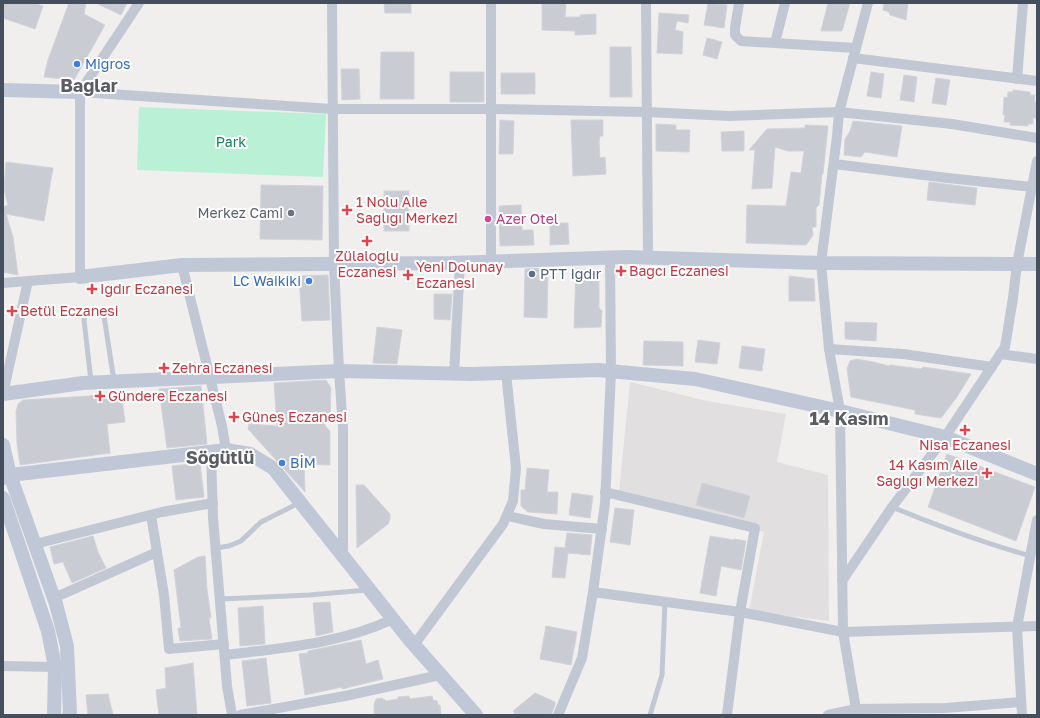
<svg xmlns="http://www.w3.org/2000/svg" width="1040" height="718" viewBox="0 0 1040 718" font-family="'Golos Text',sans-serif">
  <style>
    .education { fill: #e2dfe0 }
    .green { fill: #baf1d6 }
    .building { fill: #caccd4; stroke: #d2d3da }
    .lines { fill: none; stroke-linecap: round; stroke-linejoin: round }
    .lane { stroke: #c1c8d4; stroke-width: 5 }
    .street { stroke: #c1c8d4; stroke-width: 10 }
    .secondary { stroke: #c0c8d8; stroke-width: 14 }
    .shop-dot { fill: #3f7fe0; stroke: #fff; stroke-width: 1.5 }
    .health-dot { fill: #e0444e; stroke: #fff; stroke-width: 1.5 }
    .worship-dot { fill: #6b7280; stroke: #fff; stroke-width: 1.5 }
    .hotel-dot { fill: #d1479c; stroke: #fff; stroke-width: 1.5 }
    .service-dot { fill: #5c6f8a; stroke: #fff; stroke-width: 1.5 }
    .labels { text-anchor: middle; stroke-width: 4; stroke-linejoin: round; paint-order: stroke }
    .shop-label { font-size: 14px; fill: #366cbe; stroke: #fff; text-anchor: start }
    .park-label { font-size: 14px; fill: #128258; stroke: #fff }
    .health-label { font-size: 14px; fill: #be3a42; stroke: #fff; text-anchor: start }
    .worship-label { font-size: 14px; fill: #5b616d; stroke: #fff; text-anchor: end }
    .hotel-label { font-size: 14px; fill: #b23c85; stroke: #fff; text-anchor: start }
    .service-label { font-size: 14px; fill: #4e5e75; stroke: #fff; text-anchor: start }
    .district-label { font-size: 18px; font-weight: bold; fill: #5a5d63; stroke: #fff }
  </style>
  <rect width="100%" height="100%" fill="#f1eeee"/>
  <polygon class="education" points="630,382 707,401 786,414 777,462 828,475 829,621 749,611 764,532 619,491"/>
  <polygon class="green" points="139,107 326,114 323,177 137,170"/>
  <g class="building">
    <polygon points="3,3 33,3 43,6 35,29 3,18"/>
    <polygon points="69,3 86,3 84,14 105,25 74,80 44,77 48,60"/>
    <polygon points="96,3 127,3 121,15"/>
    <polygon points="384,3 411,3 411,13 385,13"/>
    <polygon points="542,3 566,3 565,17 580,17 580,15 596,14 596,34 575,35 575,31 542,30"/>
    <polygon points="708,3 727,5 724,28 704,25"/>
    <polygon points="828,3 850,3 842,31 821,31"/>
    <polygon points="884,3 908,3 906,20 890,15 889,12 883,10"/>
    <polygon points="659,13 689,15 688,23 677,21 675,30 683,32 682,54 657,53"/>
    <polygon points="707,38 722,42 717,59 703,55"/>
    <polygon points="610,47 631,47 632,97 610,97"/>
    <polygon points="381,52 414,52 414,99 380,99"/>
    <polygon points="341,69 359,69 360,99 342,100"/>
    <rect x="450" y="72" width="34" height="30"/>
    <polygon points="871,72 884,74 881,98 867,96"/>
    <rect x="501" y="73" width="34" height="21"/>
    <polygon points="904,75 917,77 914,102 900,100"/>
    <polygon points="936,78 950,80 946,105 932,103"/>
    <polygon points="1013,90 1030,92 1030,95 1035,95 1034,102 1037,102 1036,118 1033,118 1033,124 1028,124 1028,126 1010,125 1010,122 1004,122 1005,115 1003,115 1004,97 1007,98 1008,92 1013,92"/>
    <polygon points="500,120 514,121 513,154 499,154"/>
    <polygon points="571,120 603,120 603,136 600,136 599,142 600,158 605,157 606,174 573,176"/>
    <polygon points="853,121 902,126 897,157 865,152 861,157 844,155 845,139 850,131"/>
    <polygon points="656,124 676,125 676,130 690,130 689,152 656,151"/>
    <polygon points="805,125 828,126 823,174 822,174 819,205 816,208 816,227 812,227 813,235 806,245 746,243 747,205 786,206 791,172 801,173 804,151 788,151 775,147 772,188 752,189 755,150 749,150 767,129 805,128"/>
    <polygon points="744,131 744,151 722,151 721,132"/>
    <polygon points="6,162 53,168 44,221 6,214 13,237 18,275 3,272 3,207 8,205 4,190"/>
    <polygon points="929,182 977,188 975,205 927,200"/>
    <polygon points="261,185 323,186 322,240 260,239"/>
    <rect x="384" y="191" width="25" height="40"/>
    <polygon points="521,205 522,230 533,230 534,245 500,246 499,206"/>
    <polygon points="550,223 568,223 569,244 550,245"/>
    <polygon points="548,268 547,318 524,317 525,269"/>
    <polygon points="576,269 599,270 599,308 602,311 601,327 574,328"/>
    <polygon points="328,275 330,320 302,321 299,276"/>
    <polygon points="789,276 814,279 815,301 789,301"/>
    <polygon points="434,294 452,294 450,320 434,319"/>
    <polygon points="845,322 877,323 876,341 845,339"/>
    <polygon points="377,327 402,330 397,364 373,363"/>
    <polygon points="698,340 720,343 717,364 695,362"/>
    <polygon points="644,341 683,342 683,366 643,365"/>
    <polygon points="742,346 765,349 762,371 739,368"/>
    <polygon points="856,359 873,362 889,366 890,365 921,369 923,367 971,374 957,397 941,418 915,414 915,410 851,397 847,369 850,361"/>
    <polygon points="326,380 331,388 330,415 321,416 326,427 330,431 330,465 304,464 305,492 248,429 249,424 277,426 274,383"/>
    <polygon points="201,386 207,444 167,448 159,389"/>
    <polygon points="121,391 125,422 107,424 110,453 20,465 17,443 16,412 18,404 23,400 89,396"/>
    <polygon points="947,454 1035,487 1016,541 928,507"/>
    <polygon points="200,463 204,497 176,500 172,466"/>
    <polygon points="527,468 549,470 547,492 558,492 557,514 528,512 521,506 521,490 525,490"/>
    <polygon points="702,483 750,496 744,518 696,505"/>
    <polygon points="356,485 364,485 390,514 390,519 388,524 357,548"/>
    <polygon points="572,493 593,496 590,518 569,515"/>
    <polygon points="615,508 634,510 630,545 610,542"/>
    <polygon points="567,533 592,535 590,555 568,553 565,578 552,577 555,547 565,548"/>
    <polygon points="93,536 98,552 106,568 72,583 63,562 54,564 50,547"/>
    <polygon points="710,536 734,540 734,539 746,541 741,570 721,566 716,596 700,593"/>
    <polygon points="205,556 207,589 211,618 209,618 212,639 180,641 178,628 181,628 174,570 198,557"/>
    <polygon points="330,602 333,632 316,636 313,603"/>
    <polygon points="263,606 265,644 240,646 238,608"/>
    <polygon points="546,626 577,632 571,665 540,659"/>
    <polygon points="361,640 366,664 378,660 383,679 342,689 342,687 305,695 299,654 308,653 308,651"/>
    <polygon points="266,658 271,703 247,706 242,661"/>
    <polygon points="193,663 197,715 159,715 156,690 166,688 165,668"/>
    <polygon points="535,693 555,702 555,705 551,715 516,715 513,711"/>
    <polygon points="108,694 113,715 88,715 86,695"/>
    <polygon points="409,696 410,699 432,696 433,700 437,701 438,705 440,705 441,715 374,715 374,704 376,699 382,698 386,701 398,699 398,697"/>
  </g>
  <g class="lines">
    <g class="lane">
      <path d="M91,381L84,320C86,310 97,307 104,316L114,381"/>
      <path d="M892,507C938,526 983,543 1031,556"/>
      <polyline points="216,548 229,546 241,541 261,522 299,503"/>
      <polyline points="220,599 309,595 367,590"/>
      <polyline points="650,715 662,675 665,601"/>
    </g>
    <g class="street">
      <polyline points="332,3 334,264 339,371 343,428 343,557"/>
      <polyline points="491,3 491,262"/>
      <polyline points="646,3 648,257"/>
      <polyline points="739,3 735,28 735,35 741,41 856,48"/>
      <polyline points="775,43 785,3"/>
      <polyline points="853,58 1037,81"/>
      <polyline points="1017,79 1023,3"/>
      <polyline points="80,92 332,109 491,109 647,112 729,116 839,112 952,124 1037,138"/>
      <polyline points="834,164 948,178 1032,187"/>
      <polyline points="182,265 222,426 226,450"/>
      <polyline points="3,283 80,277 80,92 139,3"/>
      <polyline points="829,349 903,354 992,367"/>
      <polyline points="1000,354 1037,359"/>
      <polyline points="454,374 460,263"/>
      <polyline points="3,394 28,281"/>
      <polyline points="211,452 213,518 227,686 232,715"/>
      <polyline points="605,492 755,528 740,612 727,715"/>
      <polyline points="151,515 164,595 169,649 224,644"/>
      <polyline points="507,516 544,524 602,529"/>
      <polyline points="35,544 162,512 213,503"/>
      <polyline points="842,581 892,507 945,437 1005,347 1013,298 1017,264 1037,161"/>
      <polyline points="593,592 740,612 843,632 1037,626"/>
      <polyline points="54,598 157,552"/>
      <polyline points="414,645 503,524 513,501 516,468 506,373"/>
      <path d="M225,655C282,648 340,644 393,619"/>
      <polyline points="3,666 55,667"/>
      <polyline points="240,715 345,696 440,675"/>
      <polyline points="558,715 582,658 593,592 605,503 611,372 610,257"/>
      <polyline points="828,715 856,709 945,708 1021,702"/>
      <polyline points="857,715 843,632 840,411 829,349 821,263 837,136 839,112 868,3"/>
      <polyline points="1022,715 1017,627 1037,520"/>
    </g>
    <g class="secondary">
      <polyline points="3,90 80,92"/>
      <polyline points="80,277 182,265 451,263 627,257 821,263 1037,264"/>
      <polyline points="3,394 83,383 339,371 473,374 598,370 695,379 840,411 945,437 1037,474"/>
      <polyline points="3,445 10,475 56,604 67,646 70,713 69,715"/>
      <polyline points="3,478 10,475 226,450 250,454 273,468 408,638 476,715"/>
      <polyline points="3,498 48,631 55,667 54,715"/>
    </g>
  </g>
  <g class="shop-dot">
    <circle cx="77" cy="64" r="4"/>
    <circle cx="309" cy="281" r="4"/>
    <circle cx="282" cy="463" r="4"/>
  </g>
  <g class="health-dot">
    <path d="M345 204h4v4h4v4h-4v4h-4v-4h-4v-4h4z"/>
    <path d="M365 235h4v4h4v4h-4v4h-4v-4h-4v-4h4z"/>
    <path d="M619 265h4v4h4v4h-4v4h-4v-4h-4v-4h4z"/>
    <path d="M406 269h4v4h4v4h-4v4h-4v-4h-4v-4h4z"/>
    <path d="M90 283h4v4h4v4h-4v4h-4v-4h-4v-4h4z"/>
    <path d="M10 305h4v4h4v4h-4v4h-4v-4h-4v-4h4z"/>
    <path d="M162 362h4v4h4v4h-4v4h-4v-4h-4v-4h4z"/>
    <path d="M98 390h4v4h4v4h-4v4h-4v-4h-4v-4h4z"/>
    <path d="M232 411h4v4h4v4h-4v4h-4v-4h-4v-4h4z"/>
    <path d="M963 424h4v4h4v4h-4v4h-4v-4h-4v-4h4z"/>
    <path d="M985 467h4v4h4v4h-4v4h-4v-4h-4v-4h4z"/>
  </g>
  <circle class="worship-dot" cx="291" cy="213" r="4"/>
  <circle class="hotel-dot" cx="488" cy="219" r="4"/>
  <circle class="service-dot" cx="532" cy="274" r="4"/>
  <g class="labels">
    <g class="shop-label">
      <text x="85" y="69">Migros</text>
      <text x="301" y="286" text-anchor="end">LC Waikiki</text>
      <text x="290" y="468">BİM</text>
    </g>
    <g class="park-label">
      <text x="231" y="147">Park</text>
    </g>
    <g class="health-label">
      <text x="356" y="207">1 Nolu Aile<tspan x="356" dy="16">Sağlığı Merkezi</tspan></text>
      <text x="367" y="261" text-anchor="middle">Zülaloğlu<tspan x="367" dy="16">Eczanesi</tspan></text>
      <text x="416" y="272">Yeni Dolunay<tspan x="416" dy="16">Eczanesi</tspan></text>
      <text x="629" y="276">Bağcı Eczanesi</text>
      <text x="100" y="294">Iğdır Eczanesi</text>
      <text x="20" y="316">Betül Eczanesi</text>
      <text x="172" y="373">Zehra Eczanesi</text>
      <text x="108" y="401">Gündere Eczanesi</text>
      <text x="242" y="422">Güneş Eczanesi</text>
      <text x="965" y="450" text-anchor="middle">Nisa Eczanesi</text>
      <text x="978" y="470" text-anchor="end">14 Kasım Aile<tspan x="978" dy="16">Sağlığı Merkezi</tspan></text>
    </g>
    <g class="worship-label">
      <text x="283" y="218">Merkez Cami</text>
    </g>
    <g class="hotel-label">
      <text x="496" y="224">Azer Otel</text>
    </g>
    <g class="service-label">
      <text x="540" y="279">PTT Iğdır</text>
    </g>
    <g class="district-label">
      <text x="89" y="92">Bağlar</text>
      <text x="849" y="425">14 Kasım</text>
      <text x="220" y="464">Söğütlü</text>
    </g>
  </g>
  <rect width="1040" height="718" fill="none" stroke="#454e5d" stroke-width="8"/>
</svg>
